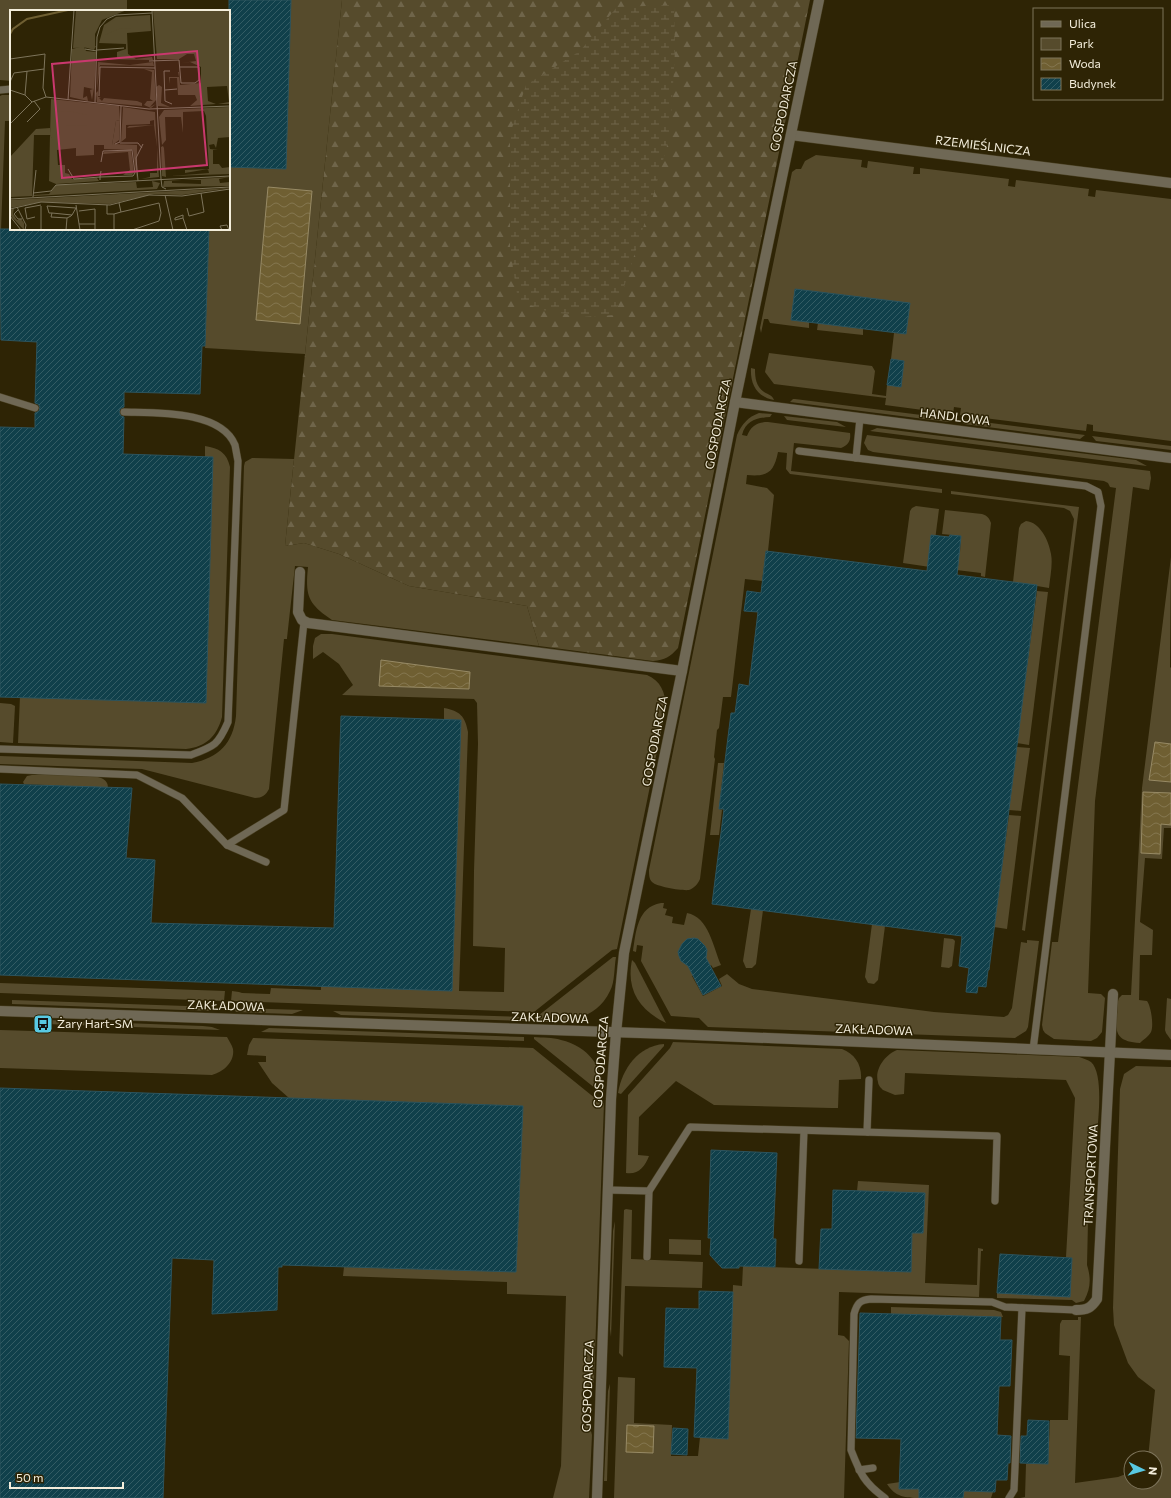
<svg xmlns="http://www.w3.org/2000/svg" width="1171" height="1498" viewBox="0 0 1171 1498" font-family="Commissioner,sans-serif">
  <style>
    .green { fill: #564b2c }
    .forest { fill: url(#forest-firs) }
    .wetland { fill: url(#wetland-marsh) }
    .water { fill: url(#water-waves); stroke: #978a65 }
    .building { fill: url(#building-hatch); stroke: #2c545e }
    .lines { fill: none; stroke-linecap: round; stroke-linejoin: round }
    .lane-casing { stroke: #4a4023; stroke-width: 8 }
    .street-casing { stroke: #4a4023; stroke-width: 11 }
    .lane { stroke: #6f6855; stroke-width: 7 }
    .street { stroke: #6f6855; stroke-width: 10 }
    .labels { text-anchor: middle; stroke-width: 3; stroke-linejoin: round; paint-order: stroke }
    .street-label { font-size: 12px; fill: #f3eddb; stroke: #2e2405 }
    .poi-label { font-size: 12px; fill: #f3eddb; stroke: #2e2405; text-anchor: start }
    .inset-river { fill: none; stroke: #6f5f32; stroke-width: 2 }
    .inset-road { fill: none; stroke: #7d745b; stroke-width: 1 }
    .view { fill: #c9386e; fill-opacity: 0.15; stroke: #c9386e; stroke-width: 2 }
    .inset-edge { fill: none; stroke: #f3eddb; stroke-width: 2 }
  </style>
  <defs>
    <pattern id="forest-firs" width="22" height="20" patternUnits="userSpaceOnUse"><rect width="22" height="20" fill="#564b2c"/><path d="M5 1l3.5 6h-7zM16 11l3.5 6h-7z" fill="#6f654a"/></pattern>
    <pattern id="wetland-marsh" width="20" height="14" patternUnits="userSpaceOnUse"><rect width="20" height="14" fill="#564b2c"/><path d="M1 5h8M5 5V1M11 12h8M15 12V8" fill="none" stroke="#6f654a"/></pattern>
    <pattern id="water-waves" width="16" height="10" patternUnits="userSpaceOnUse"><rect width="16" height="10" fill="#6f5f32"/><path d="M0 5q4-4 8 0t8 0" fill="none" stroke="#84764f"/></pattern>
    <pattern id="building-hatch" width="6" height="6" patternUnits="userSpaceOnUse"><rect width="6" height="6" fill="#10404b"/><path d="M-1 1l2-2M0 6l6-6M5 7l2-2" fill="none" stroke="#335c64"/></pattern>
  </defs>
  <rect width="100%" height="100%" fill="#2e2405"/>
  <g class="green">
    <polygon points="0,0 127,0 127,11 11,11 11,81 0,80"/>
    <polygon points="289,0 342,0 305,354 205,348 209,229 229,229 229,167 285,169"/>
    <polygon points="2,95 11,95 11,121 5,121 0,258 0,96"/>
    <polygon points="816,155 862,160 861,167 867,168 868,161 914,167 913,174 920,174 920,168 1009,179 1008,186 1015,187 1016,180 1089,189 1088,196 1095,197 1096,190 1171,199 1171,441 1093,431 1093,425 1087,424 1086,431 960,415 961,408 954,407 953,414 885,405 886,398 774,384 765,372 769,353 872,366 875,371 872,394 886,396 887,385 901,387 904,361 891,359 894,333 906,334 869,298 795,289 791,320 809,322 809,328 770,323 768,319 764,319 761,333 760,328 792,172 796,169 801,169 805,161"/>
    <polygon points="818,323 863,329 863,335 817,330"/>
    <path d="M751,368L755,369C755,378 756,386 764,392C769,395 772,395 774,400C757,397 750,384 751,368Z"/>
    <polygon points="793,399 795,399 953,419 948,422 790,402"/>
    <path d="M759,413L772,414L770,417C757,418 746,420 742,435L747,436C751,426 757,422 768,422L850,433C851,440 849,445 841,448L794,443L791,471L942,489V493L790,474L786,469L787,453L778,452C774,472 768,477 747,475L746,484L767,488L774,495L768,551H766L762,581L745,579L731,697H723L719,728L717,730L714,757L715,759L700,879C698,884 694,888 689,890C683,891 657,887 652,882C649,879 649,874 649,870L737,435C742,424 748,417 759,413Z"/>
    <polygon points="784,416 837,422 846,427 787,420"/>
    <polygon points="960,419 1085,435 1080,439 964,424"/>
    <polygon points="877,428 1136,460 1147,466 870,431"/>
    <polygon points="867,435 1150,471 1151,478 1149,490 1133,487 1095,801 1088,993 1101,994 1105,998 1102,1032 1097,1038 1091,1041 1054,1039 1045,1033 1043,1030 1042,1025 1052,942 1058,942 1116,488 1110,487 1108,483 1104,481 873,452 868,450 864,443"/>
    <polygon points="1092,436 1171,446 1171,450 1096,441"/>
    <path d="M205,446C219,448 227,453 230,467L222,717C217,736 206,747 186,749L18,743L20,696L206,701L213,457H205Z"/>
    <path d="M252,458L294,459L285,546L304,543L339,554L409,586L527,606L539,646L332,620C308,604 305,596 308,567L295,566L287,638V639H284L269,789C266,795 262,798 255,798L142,769L0,764V756L192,763C219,758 233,743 236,716L244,466L245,462Z"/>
    <polygon points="951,491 1079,507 1025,931 1022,930 1074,519 1070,511 1064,508 951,494"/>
    <polygon points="916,506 939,509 932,564 930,567 903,563 910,511 912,508"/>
    <path d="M945,510L982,514C988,516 989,518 991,523L985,577L981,576V573L940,568L960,552L961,536L942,534Z"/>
    <path d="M1026,521C1040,522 1049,541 1051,554C1053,564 1050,577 1049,588L1013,582L1019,528L1021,524Z"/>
    <path d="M1171,557L1170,667L1171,668V828H1164L1162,859L1145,858L1140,922L1153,930L1152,955H1140L1139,1000L1147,1001C1151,1006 1154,1026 1151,1032C1149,1036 1143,1040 1140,1043C1109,1041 1117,1026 1118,1001L1119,998L1122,995H1131L1142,788Z"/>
    <polygon points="1037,591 1048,592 1029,745 1017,743"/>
    <path d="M321,634H332L647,675C661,681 665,692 666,707L617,949L612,950L534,1012L231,1001L232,991L239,992L242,993L270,994L271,988L321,990V986L452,991L461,720L444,719V708C460,711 465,716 468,732L459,991L504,992L505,948L473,946L474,871L478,744L477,703L474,699L342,695L353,685L339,664L323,652L313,659V646L315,638Z"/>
    <polygon points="0,703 11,704 15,706 13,743 0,742"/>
    <polygon points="1017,747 1030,748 1021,811 1009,810"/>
    <polygon points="718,763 724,763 719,809 722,810 719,835 710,835"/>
    <path d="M32,775C49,775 88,773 101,778C106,780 108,783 108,788L24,784L23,782L27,776Z"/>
    <polygon points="1009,815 1021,816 1007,929 994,927"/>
    <path d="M661,903H664L663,908L667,909L665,915L673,917L672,923L684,925L687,913C709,917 713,947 721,965L713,968L711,965L692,976L703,996L722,986L719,979L727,974L739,984L752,989L934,1012L1004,1017L1008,1015L1012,1008L1021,942L1027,943V940L1039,941L1028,1027L1026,1031L1015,1038L708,1027L699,1018L671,1016L641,961L643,946L637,945L636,952L633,951C636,932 637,907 661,903Z"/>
    <polygon points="751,909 763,910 756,964 752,968 746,968 743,961"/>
    <polygon points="872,924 885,926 878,980 874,984 868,983 865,977"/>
    <polygon points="944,938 953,939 955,941 952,966 949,968 941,967"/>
    <path d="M613,957H616C614,968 615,982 610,991C595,1022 564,1022 534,1022V1019Z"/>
    <path d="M632,960L635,963L666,1023C639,1010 626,989 632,960Z"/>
    <polygon points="0,983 225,991 224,1001 0,993"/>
    <polygon points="1167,998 1171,999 1171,1040 1166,1033 1165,1030"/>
    <polygon points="12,1000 215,1007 211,1011 12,1004"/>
    <polygon points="234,1008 303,1010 292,1014 236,1012"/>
    <polygon points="333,1011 523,1017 526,1019 525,1021 341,1015"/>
    <polygon points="46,1020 203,1026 212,1027 220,1030 46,1024"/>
    <polygon points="269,1028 524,1037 524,1041 261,1032"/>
    <path d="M0,1030L227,1037C229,1041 232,1045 233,1049C235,1062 223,1072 212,1075L0,1068Z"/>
    <path d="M534,1037C543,1038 552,1037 561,1040C588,1046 603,1067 604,1093H601L534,1039Z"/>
    <polygon points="253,1038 533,1048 601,1103 604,1103 594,1381 590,1390 583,1395 583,1418 589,1423 592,1435 589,1498 553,1498 561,1466 566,1296 507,1294 507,1282 343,1276 344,1267 516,1272 523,1106 289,1098 272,1083 258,1062 266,1062 266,1056 247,1055 249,1045"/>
    <path d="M673,1042L842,1049C855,1054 862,1065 861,1079L839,1080L838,1108H831L714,1105L676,1081L639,1117L638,1155L649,1156C645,1167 638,1175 626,1173L628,1095L670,1048Z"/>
    <path d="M664,1044V1046L621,1094L618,1093C622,1069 638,1046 664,1044Z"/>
    <path d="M897,1050L1079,1057C1083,1058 1088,1060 1091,1062C1104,1074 1098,1119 1097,1136L1090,1137L1087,1265C1091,1278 1091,1288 1084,1301L1076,1303L1072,1300L997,1298V1293L1070,1296L1072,1258L1066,1257L1075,1098L1066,1080L905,1073L904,1094L895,1095L883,1090C881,1088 878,1085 878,1082C874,1069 886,1054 897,1050Z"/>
    <polygon points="1136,1066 1171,1067 1171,1498 1020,1498 1025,1497 1026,1464 1048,1464 1050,1420 1068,1420 1070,1356 1059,1355 1060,1324 1062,1320 1078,1320 1078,1317 1081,1317 1075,1483 1118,1477 1131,1472 1131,1482 1155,1482 1155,1458 1148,1458 1155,1390 1138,1377 1128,1363 1114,1325 1113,1308 1120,1089 1124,1074"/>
    <polygon points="858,1181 929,1185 925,1283 977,1285 978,1248 983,1249 983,1251 981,1251 979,1297 839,1292 838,1335 844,1336 849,1341 844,1498 614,1498 618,1377 635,1378 634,1423 672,1425 671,1456 698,1456 700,1437 728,1439 733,1285 742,1286 743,1266 911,1272 912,1233 923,1233 925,1194 857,1191"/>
    <polygon points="626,1209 632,1210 631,1259 703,1262 702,1288 625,1286 623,1357 619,1353 624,1210"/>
    <polygon points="615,1221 611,1337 610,1329 613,1231"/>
    <polygon points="669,1239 701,1240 701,1255 669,1254"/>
    <polygon points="891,1307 994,1310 1001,1312 1003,1317 891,1314"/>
    <polygon points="610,1384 607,1481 604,1481 608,1391"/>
    <path d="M900,1482V1489H919V1498C906,1498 895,1497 887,1484Z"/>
    <polygon points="964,1491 993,1492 991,1498 963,1498"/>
  </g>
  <path class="forest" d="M342,0H810L678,648C670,657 665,660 653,661L539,646L527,606L409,586L339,554L304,543L285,546Z"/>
  <polygon class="wetland" points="674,5 675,51 670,135 652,200 615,315 583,317 542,310 518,300 510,249 510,134 526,85 580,51 617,7"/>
  <g class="water">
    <polygon points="268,187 312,191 300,324 256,320"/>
    <polygon points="381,660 470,672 469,689 379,686"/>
    <polygon points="1155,742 1171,744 1171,782 1149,780"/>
    <polygon points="1143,792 1171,793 1171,825 1161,824 1160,854 1141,853"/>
    <polygon points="627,1425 654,1426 653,1453 626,1452"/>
  </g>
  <g class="building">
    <polygon points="229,0 291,0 286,169 229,167"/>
    <polygon points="0,229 209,229 205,346 202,346 200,394 124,392 124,407 120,409 119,412 121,416 124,417 123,454 213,457 206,703 0,697 0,427 35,428 35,413 39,411 40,407 38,404 35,403 37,342 1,340"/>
    <polygon points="795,289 910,303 906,334 791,320"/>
    <polygon points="891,359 904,361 901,387 887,385"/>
    <polygon points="931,535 949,537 950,535 961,536 957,575 1037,585 989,970 988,970 986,987 978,986 977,993 966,992 969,968 959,966 962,936 712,904 724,809 719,809 731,713 735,713 739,684 749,686 758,612 744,611 747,591 761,593 766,551 927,571"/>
    <polygon points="341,716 461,720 452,991 0,975 0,784 132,788 126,858 155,860 151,923 334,928"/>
    <polygon points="694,938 698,939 705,946 707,950 706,958 721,986 703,995 688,966 681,961 679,956 678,952 682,944 687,939"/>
    <polygon points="0,1088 523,1106 516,1272 282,1265 282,1267 278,1267 277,1310 212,1314 214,1260 172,1258 163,1498 0,1498"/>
    <polygon points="711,1150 777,1153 773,1239 776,1239 775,1267 739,1266 739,1268 722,1268 710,1255 711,1238 708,1238"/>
    <polygon points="833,1190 925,1193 923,1233 912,1233 911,1272 819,1269 821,1229 832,1229"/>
    <polygon points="1000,1254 1072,1258 1070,1297 997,1293"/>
    <polygon points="699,1291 733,1292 728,1439 694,1437 697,1368 664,1367 666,1308 699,1309"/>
    <polygon points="860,1313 1001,1317 1000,1340 1012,1340 1010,1386 999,1386 997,1435 1011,1436 1010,1463 1008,1463 1007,1480 996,1480 995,1492 964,1491 963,1498 919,1498 919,1489 899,1489 901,1439 856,1438"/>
    <polygon points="1028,1420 1049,1421 1048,1464 1020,1463 1021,1436 1027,1436"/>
    <polygon points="673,1428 688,1429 687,1455 671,1454"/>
  </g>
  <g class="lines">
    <g class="lane-casing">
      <g id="lane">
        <polyline points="0,90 11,89"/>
        <polyline points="0,397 35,408"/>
        <polyline points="799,451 1086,486 1098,492 1101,506 1033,1050"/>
        <polyline points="856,458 860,418"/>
        <path d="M0,749L191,755C215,746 218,745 228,722L238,461C237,456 236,450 235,445C221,410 155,413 124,412"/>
        <polyline points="0,769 137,775 182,798 227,845 266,862"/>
        <polyline points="227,845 284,810 304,622"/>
        <polyline points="867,1132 869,1080"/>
        <polyline points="608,1190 649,1191 647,1257"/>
        <polyline points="649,1191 690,1127 997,1136 995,1201"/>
        <polyline points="799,1261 804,1131"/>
        <polyline points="859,1470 873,1468"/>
        <path d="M885,1498C864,1483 860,1473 851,1450L854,1314C857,1303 860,1300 871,1299L992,1302L1005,1307L1076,1310"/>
        <polyline points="1009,1498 1014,1490 1022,1308"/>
      </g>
    </g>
    <g class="street-casing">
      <g id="street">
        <polyline points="791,135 1171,183"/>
        <polyline points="735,402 1171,458"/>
        <polyline points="300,572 298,612 302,620 308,623 682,671"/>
        <polyline points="0,1011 670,1034 1171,1055"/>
        <path d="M1076,1310C1087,1310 1091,1308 1097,1299L1113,994"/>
        <polyline points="597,1498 611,1099 616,1033 624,953 682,671 735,402 819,0"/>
      </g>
    </g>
    <use href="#lane" class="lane"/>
    <use href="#street" class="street"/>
  </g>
  <defs>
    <g id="bus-square" transform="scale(1)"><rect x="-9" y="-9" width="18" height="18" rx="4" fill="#58c9e3" stroke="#2e2405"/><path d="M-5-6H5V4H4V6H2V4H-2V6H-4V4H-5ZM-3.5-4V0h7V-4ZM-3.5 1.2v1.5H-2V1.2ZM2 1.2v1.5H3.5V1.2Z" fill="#111"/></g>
  </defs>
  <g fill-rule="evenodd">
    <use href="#bus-square" x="43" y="1024"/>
  </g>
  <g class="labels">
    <g class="street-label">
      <text transform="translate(784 106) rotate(-78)" y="4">GOSPODARCZA</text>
      <text transform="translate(983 146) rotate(7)" y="4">RZEMIEŚLNICZA</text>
      <text transform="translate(955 417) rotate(7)" y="4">HANDLOWA</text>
      <text transform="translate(718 424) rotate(-79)" y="4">GOSPODARCZA</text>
      <text transform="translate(655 741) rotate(-79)" y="4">GOSPODARCZA</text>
      <text transform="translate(226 1006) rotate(2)" y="4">ZAKŁADOWA</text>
      <text transform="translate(550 1018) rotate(2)" y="4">ZAKŁADOWA</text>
      <text transform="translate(874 1030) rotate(2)" y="4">ZAKŁADOWA</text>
      <text transform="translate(601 1062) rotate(-86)" y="4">GOSPODARCZA</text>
      <text transform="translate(1091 1175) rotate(-87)" y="4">TRANSPORTOWA</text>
      <text transform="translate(588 1386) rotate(-88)" y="4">GOSPODARCZA</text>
    </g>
    <g class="poi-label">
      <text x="57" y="1028">Żary Hart-SM</text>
    </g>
  </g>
  <g transform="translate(10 10)">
    <rect width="220" height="220" fill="#2e2405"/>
    <path d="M143,0H220V94H208L219,92L217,76L197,77L198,91L206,94L180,96L187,90L185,85H168L167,68H160L159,74V67H169L168,62H165H169L170,75L191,73V57L180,52L171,53L186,51L184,44H177L169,49H147ZM140,5L141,21L117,23L118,44L126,49L142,47L143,50L93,49L107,48V42L116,39V34L89,33L94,15L106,7ZM74,36H86L84,40L74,37L76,41L86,42L84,88V78L82,90L80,80L83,79L74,77L73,88L77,86L78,91L60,87L62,39ZM88,52L120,55L143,52L144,56L90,55L87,80ZM134,59L144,60L146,90L140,97L146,94L141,98L134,95L137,91H143L140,89L142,62ZM92,72L91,87L89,88L92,91L94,88L127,91L132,93V96L87,92L86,83L88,81V87H91ZM149,75L152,77L151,93L160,97L148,96L146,77ZM113,97L145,102L147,137L144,115L117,118L119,116L144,115V110L140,111V114L116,115V128L111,132ZM219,97L220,127L208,128L206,138L204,134L199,135L200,139L208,140H203V154H209L212,158L220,157V164L161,166L199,163L198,159L175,163V160L199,159L196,106L194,101L173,102V123L171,107H155L156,130L152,135L149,107L154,100ZM110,110L109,130L104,134L127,135V169L123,140L94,139V135H102L106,111ZM40,118V125L46,134L84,135V145L66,146V138L47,140L48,155H55V163L59,164L62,169L87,168L89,171L46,174L39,171L40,125H24L22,186L0,187V147L26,119ZM153,136L154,138L156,167L152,166L151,137ZM147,137L149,167L131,169L140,167V163H147ZM121,140L124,163L122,165H113L120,160L118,142L93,144L94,142ZM220,167L209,169L210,173L220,172V176L153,177L154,171L172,170L162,171V173L191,174V170H173ZM142,171L150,173L147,179L24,186L23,185L39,184L46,175L126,172L127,178L143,177ZM220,178L172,185L144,184L101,194L32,192L0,198V190ZM4,198L3,204L7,210L11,209L14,213V220L0,205V200Z" fill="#564b2c"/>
    <path d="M66,0H117L92,10L85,24V37L63,38ZM112,7L124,8L128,12L121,19L111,18L95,25L92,23L98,13ZM41,89L109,96L110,110L106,111L102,135H45L40,125Z" fill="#564b2c"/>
    <path d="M59,101L77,105V115L56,116L47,108V102ZM8,161L10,172L2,180L0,165Z" fill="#564b2c"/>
    <path class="inset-river" d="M0,24L3,19L17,9L58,0"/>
    <path class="inset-road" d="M142,0L151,169L152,177L156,179M75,39L87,41M87,40L114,38M0,49L35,44L33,78L36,87M139,51L169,50L171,73H185L189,70V57H170M160,61H154L155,91L162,94M0,72L4,63L34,59M0,80L15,85L22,92M155,80L167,79M15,85L17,61M89,86L90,57L145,58M58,90L64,0M85,93L87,27L90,17L97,9L106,5L142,3M17,112L30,99L24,91M0,114L22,92L36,87L139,99L220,96M110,133H128L132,138M105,134L110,132L111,96M58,159L64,169L90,167L91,161M90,170V167L123,166L125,163L122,140L93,141L91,152M128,171L126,148L133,134M23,183L41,181L46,175L220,166M155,185L163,220M23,187L26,160M0,189L220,177M66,195L70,220M97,195V204H104V220M31,196V220M7,197L16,215L15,220M177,198L179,206L194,202L191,183M0,199L31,192L100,195L139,185L172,186L220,179M8,200L4,204L8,209H12M69,201L85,199V220M111,202L149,193L151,203L149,211L122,220M42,203H39L37,196L66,198L62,205L61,206L57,208L41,207L42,203L62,205M104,204L111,202L109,193M0,206L11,220M25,207L17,209L15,198L31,195M173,208L165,210V208L173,205V208L177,220M69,214H85M56,220L57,208M212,220L210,216L217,215L219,220"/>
    <path class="view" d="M187,41L197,155L52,168L42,54Z"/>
    <rect width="220" height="220" class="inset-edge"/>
  </g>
  <rect x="1033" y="8" width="130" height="92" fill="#2e2405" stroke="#7d745b"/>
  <rect x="1041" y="21" width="20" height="6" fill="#6f6855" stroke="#7d745b"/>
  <text x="1069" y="28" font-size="12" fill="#f3eddb">Ulica</text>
  <rect x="1041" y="38" width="20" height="12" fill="#564b2c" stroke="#7d745b"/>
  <text x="1069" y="48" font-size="12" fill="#f3eddb">Park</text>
  <rect x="1041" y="58" width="20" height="12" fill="url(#water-waves)" stroke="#7d745b"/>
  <text x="1069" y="68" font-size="12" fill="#f3eddb">Woda</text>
  <rect x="1041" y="78" width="20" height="12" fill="url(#building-hatch)" stroke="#7d745b"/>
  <text x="1069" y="88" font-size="12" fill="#f3eddb">Budynek</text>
  <g transform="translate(1143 1470) rotate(95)"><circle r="19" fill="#2e2405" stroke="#7d745b"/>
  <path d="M0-3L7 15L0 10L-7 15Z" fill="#58c9e3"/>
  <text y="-6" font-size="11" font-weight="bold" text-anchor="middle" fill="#f3eddb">N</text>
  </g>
  <path d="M10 1482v6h113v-6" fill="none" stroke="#f3eddb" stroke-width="2"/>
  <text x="16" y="1482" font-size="12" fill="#f3eddb" stroke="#2e2405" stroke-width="3" paint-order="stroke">50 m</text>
</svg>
